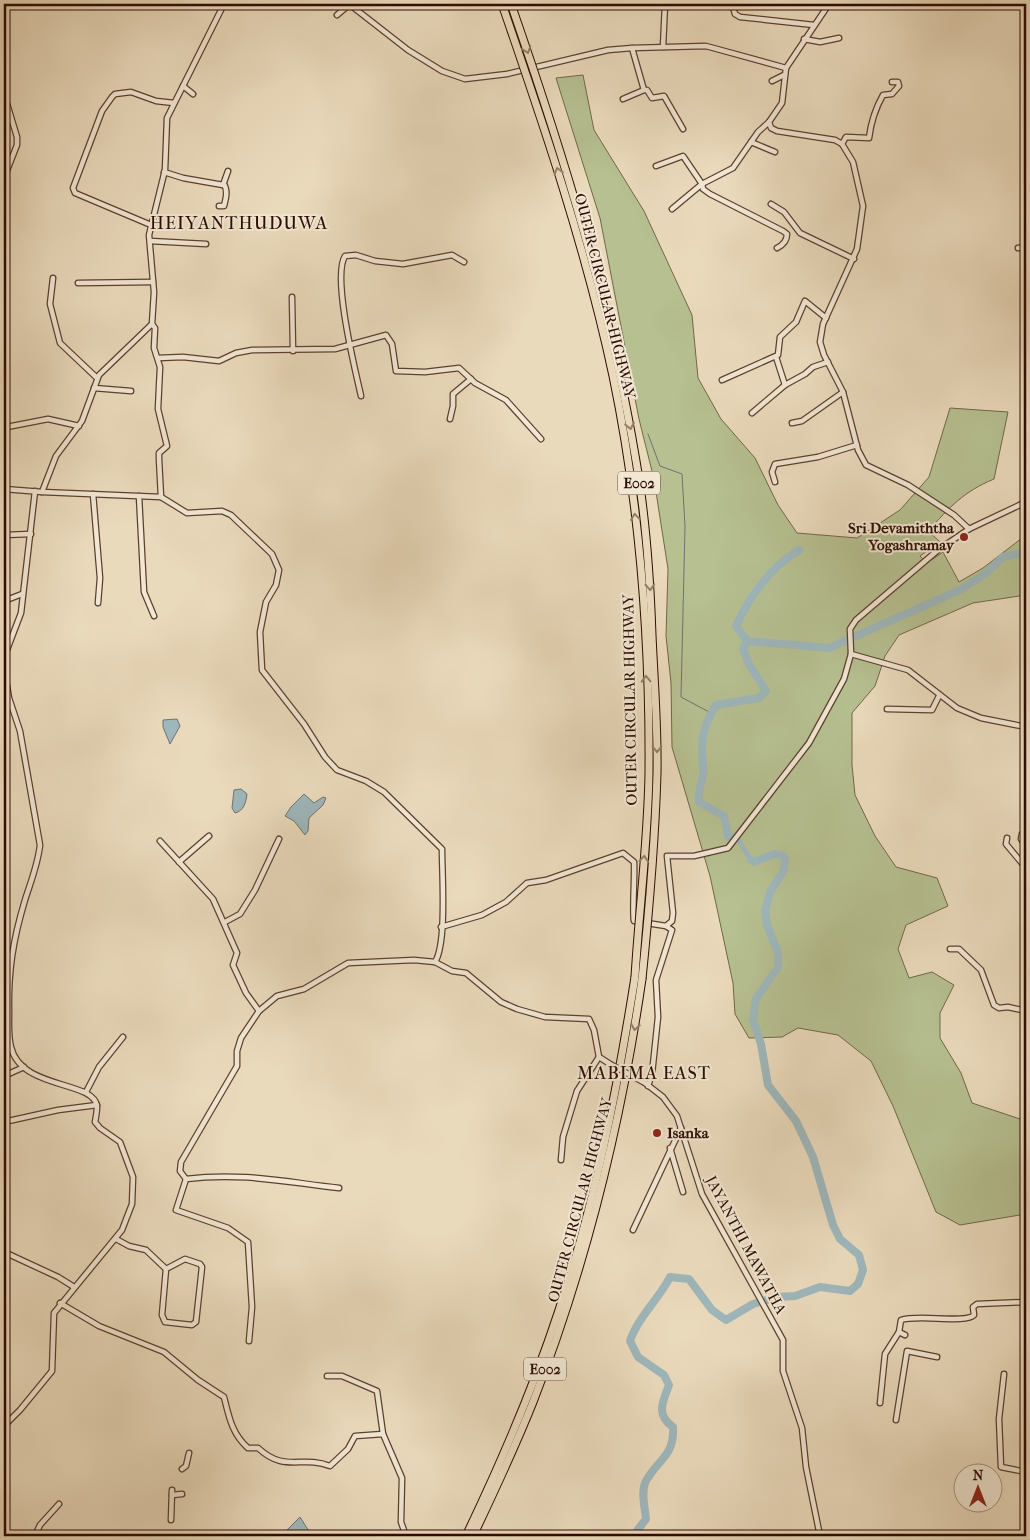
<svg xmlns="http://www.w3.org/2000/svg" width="1030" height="1540" viewBox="0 0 1030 1540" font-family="'IM FELL French Canon',serif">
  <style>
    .green { fill: #b6c091; stroke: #726649 }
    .water { fill: #9eb7bc; stroke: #717271 }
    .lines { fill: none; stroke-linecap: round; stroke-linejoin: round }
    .stream { stroke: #717271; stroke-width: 1 }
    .canal { stroke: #9eb7bc; stroke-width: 5 }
    .river { stroke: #9eb7bc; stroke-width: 8 }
    .minor-casing { stroke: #5c3f30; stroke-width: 7 }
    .highway-casing { stroke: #2d0b01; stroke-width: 9 }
    .minor { stroke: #f1e7d3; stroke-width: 4.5 }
    .highway { stroke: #eadabc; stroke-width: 7 }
    .minor-bridge-casing { stroke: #5c3f30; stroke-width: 7; stroke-linecap: butt }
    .highway-bridge-casing { stroke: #2d0b01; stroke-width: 9; stroke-linecap: butt }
    .minor-bridge { stroke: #f1e7d3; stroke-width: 4.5 }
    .highway-bridge { stroke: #eadabc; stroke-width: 7 }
    .oneway { stroke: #957d68 }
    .poi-dot { fill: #8f2418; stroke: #f1e7d3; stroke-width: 2 }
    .labels { text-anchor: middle; stroke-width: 4; stroke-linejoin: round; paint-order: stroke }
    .shield { fill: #f1e7d3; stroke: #684d40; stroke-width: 1 }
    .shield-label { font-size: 14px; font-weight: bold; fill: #2d0b01 }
    .street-label { font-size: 15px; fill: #2d0b01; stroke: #f1e7d3 }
    .poi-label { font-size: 15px; font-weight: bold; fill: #2d0b01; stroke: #f1e7d3; text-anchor: end }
    .quarter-label { font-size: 18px; letter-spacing: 1px; fill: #2d0b01; stroke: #f1e7d3 }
  </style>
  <rect width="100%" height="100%" fill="#eadabc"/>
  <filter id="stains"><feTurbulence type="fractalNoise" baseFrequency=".004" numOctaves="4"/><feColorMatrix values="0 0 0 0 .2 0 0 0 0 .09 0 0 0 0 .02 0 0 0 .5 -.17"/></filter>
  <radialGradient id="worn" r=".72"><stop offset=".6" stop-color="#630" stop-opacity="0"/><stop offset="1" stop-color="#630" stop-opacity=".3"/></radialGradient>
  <path class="green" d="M583,75L594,130L644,211L692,315L698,378L721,419L755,458L778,505L797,533L857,538L900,510L929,477L950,408L1008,412L994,479C963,492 950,507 928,531L940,542L920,556L927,563L943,552L959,582L983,568L1026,535V595L973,603L899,635L885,656L875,686L852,713V765L855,795L875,836L896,867L937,878L948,906L906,925L898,949L909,978L932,972L954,985L940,1013V1038L961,1073L972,1103L1026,1121V1214L960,1225L936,1212L893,1106L871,1061L838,1035L798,1028L782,1037L749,1038L735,1014L733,983L710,876L672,747L671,683L666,636L668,569L654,479L639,419L600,218L556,78Z"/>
  <g class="water">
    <polygon points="177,719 180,726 170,744 163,727 163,720"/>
    <path d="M241,789L247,794C246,802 244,811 235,813L232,808L234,790Z"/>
    <polygon points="304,794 314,803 323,797 326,798 323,805 309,818 308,831 305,835 294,821 285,816 291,807"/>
    <polygon points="300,1517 312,1536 281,1536"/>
  </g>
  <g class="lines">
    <polyline class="stream" points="648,434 660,466 682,474 685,526 681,697 711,713"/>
    <polyline class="canal" points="739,841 751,860"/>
    <g class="river">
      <path d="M747,641L736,626C750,595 770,568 799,550"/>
      <path d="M735,838L728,836L724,816L699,802C698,791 701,785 703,775C704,767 702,758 702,751C701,734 707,719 716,705L759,698L766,691L749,664L743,649L747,641L829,648L960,590L985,574L1003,557L1026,552"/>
      <path d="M633,1536L646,1519C645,1508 641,1493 645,1483C656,1460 675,1457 673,1427C656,1415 662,1403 669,1385L664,1375L638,1357L630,1341C638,1317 659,1299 670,1277L689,1279L712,1310L726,1320L753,1304L777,1297L795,1296L820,1287L850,1291L858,1284L863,1270L859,1255L840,1239L833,1225L813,1157L796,1121L768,1085L761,1044L753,1020L756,999L778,967V953L767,925L765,911L770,892L784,870L785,858L781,855L774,854L754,862L751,860"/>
    </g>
    <g class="minor-casing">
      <g id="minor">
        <polyline points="349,4 408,50 442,71 465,79 507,74 608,50 632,48 706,46 786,68"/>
        <polyline points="732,4 735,14 740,17 814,25"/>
        <polyline points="829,4 786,68 782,103 769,122 771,128 777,131 835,140 842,144 853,162 863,206 857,249 823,324 820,342 824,355 843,392 858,450 866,465 908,485 954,515 969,529"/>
        <polyline points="337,15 350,4"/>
        <polyline points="804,39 820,42 839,38"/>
        <polyline points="663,47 665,4"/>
        <polyline points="632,48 644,90 647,90 652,98 664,96 683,129"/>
        <polyline points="772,81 784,75"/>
        <polyline points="183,86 193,94"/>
        <polyline points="4,94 17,137 17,145 4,178"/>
        <polyline points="623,99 644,90"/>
        <path d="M769,122L758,132L733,168L702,184L703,189L710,194L783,231L787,234C787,241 783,245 777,248"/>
        <polyline points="751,142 775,152"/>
        <path d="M842,144L846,137L869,138C871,122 875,109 883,95L892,94L899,86L898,82H892"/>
        <polyline points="656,166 683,156 702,184 672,209"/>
        <polyline points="164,172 183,178 223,185 228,171"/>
        <polyline points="771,204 784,212 800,233 854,259"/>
        <path d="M219,206H224C226,198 228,191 224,184"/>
        <polyline points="151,225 75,193 73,188 102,111 112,97 115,94 131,92 156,101 174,103"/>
        <polyline points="150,241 206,244"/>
        <polyline points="1018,248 1026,247"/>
        <polyline points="53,278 50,304 60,343 97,378"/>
        <polyline points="78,283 153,282"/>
        <polyline points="292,297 293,351"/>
        <polyline points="152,324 155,328 154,348 160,367 158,409 167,446 159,453 159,459 161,497"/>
        <polyline points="776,357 785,385"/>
        <polyline points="158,358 183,357 219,361 236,353 252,350 335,349 386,335 392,344 396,371 425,372 459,368 475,383 506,400 541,439"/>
        <polyline points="722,380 778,355 780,337 796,322 805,301 826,318"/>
        <polyline points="94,388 131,391"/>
        <path d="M361,396C355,369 332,277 345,256L356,255L375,261L403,264L452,255L464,262"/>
        <polyline points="752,413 785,385 805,374 813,367 828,362"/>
        <polyline points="450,419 453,406 453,394 471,379"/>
        <polyline points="792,423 802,421 843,392"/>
        <polyline points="7,427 48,419 79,426"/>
        <polyline points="775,482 772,472 775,464 818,457 857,445"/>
        <polyline points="4,489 42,492 56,456 82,421 99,375 152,324 154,292 149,235 165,170 167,118 224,4"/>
        <path d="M42,492L161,497L187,513L222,511L231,515L272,554L279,570L276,585L266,602L260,632L262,670L304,724L325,757L337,770L366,781L384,792L442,849C442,874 447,943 435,962"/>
        <polyline points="93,494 100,578 98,603"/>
        <polyline points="139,496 144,592 154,616"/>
        <polyline points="4,535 31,534"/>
        <polyline points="4,601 22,594"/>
        <polyline points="851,654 908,670 957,708 981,718 1026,727"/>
        <polyline points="887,709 932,710 939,696"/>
        <polyline points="1026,830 1022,834 1021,839 1026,846"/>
        <polyline points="1007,838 1006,844 1026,868"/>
        <polyline points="160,841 213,899 237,953 233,965 246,993 259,1011"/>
        <polyline points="179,862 209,836"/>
        <polyline points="225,922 240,914 255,890 279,839"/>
        <polyline points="666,926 672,921 673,913 667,856 694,856 728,848 809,743 844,679 851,654 850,629 856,620 938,550 969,529 1026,502"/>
        <path d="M441,927L482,915L506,902L527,883L546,880L623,853L634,862C635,873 632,916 634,921L666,926L672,930L656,980L658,1017L652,1074L648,1086"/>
        <polyline points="950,949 959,949 981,970 994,1005 999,1008 1008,1007 1026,1011"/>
        <polyline points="4,1076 24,1067"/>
        <polyline points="645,1083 663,1097 677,1116 702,1194 783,1340 783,1371 802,1428 806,1467 820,1536"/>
        <polyline points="86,1092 99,1067 123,1037"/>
        <polyline points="4,1122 58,1110 97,1105"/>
        <polyline points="670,1148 683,1192"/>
        <polyline points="561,1160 563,1137 577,1091 599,1057"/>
        <polyline points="186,1179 176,1210 228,1228 248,1242 252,1307 249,1341"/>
        <path d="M339,1188C285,1182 241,1172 186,1179L180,1171L181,1162L237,1066V1051L241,1038L259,1011L277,996L304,989L348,963L414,960L435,962L452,971L466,973L501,1002L517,1009L545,1017L589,1019L594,1030L599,1057L610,1064"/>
        <polyline points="633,1230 681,1128"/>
        <polyline points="116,1239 129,1246 146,1250 166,1269"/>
        <polyline points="4,1252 58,1277 74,1287"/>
        <polygon points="185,1259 200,1264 202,1267 196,1322 192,1325 165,1322 162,1315 166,1269"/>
        <path d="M60,1303L99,1326L164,1352L198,1380L224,1397C229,1417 232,1434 248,1448H258C285,1473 301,1455 330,1466L348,1449L355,1436L383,1434L402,1478L401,1522L406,1536"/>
        <path d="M905,1335L899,1332L901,1320C918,1314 966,1324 974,1315L973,1307L977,1304L1026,1302"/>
        <polyline points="1004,1374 999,1419 1001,1467 1026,1472"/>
        <polyline points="327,1376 342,1376 377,1391 383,1434"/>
        <polyline points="880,1403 885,1354 899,1332"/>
        <polyline points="896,1420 907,1351 937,1357"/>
        <path d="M4,1426L20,1410L52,1371L54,1313L122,1230L132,1204L133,1177L120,1142L100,1128L95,1122C96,1117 97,1111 97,1106C93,1080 21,1090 11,1047C8,1036 9,1023 9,1012C8,971 13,940 25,900C31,881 38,864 40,845L20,731L9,698L4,668L5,655L21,613L35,491"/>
        <polyline points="182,1469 186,1466 189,1453"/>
        <polyline points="172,1495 182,1494"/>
        <polyline points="171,1520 172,1490"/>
        <polyline points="35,1536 40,1525 59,1504"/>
      </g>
    </g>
    <g class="highway-casing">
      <g id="highway">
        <path d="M466,1536C501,1463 533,1389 558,1313C595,1204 617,1091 635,977"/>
        <path d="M473,1536C494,1492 515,1447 533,1402C586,1266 621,1123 642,979"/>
      </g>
    </g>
    <use href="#minor" class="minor"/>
    <use href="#highway" class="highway"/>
    <g class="minor-bridge-casing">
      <polyline id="minor-bridge" points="610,1064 645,1083"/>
    </g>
    <g class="highway-bridge-casing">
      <g id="highway-bridge">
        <path d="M502,4C544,126 586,249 613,376C640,506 650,641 649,773C648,841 639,910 635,977"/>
        <path d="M511,4C563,154 610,304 636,461C646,518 650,577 652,635C654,681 658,728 657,774C655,843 649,911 642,979"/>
      </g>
    </g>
    <use href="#minor-bridge" class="minor-bridge"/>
    <use href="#highway-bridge" class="highway-bridge"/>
  </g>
  <defs><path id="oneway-chevron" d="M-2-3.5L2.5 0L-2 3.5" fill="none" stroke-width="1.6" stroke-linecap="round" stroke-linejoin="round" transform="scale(1.25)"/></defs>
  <g class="oneway">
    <use href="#oneway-chevron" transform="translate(527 50) rotate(71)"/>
    <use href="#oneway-chevron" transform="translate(558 171) rotate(-106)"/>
    <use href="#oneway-chevron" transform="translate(630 426) rotate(79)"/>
    <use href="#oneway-chevron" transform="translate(635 517) rotate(-96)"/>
    <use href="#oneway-chevron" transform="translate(650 587) rotate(87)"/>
    <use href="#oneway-chevron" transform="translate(646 679) rotate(-92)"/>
    <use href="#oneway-chevron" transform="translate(657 749) rotate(90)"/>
    <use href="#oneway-chevron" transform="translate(644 859) rotate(-86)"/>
    <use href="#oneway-chevron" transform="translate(635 1027) rotate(99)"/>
  </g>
  <g class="poi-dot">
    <circle cx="964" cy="537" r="5"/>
    <circle cx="657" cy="1133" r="5"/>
  </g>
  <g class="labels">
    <g class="shield">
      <rect x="618" y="471.5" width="42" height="23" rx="4"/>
      <rect x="524" y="1357.5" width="42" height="23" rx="4"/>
    </g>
    <g class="shield-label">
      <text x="639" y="488">E002</text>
      <text x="545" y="1374">E002</text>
    </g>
    <g class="street-label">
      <text transform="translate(605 296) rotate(76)" y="5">OUTER CIRCULAR HIGHWAY</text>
      <text transform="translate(630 700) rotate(-91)" y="5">OUTER CIRCULAR HIGHWAY</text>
      <text transform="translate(580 1200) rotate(-75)" y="5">OUTER CIRCULAR HIGHWAY</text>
      <text transform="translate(746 1245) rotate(62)" y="5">JAYANTHI MAWATHA</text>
    </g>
    <g class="poi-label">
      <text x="954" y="533">Sri Devamiththa<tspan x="954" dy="17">Yogashramay</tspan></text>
      <text x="667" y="1138" text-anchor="start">Isanka</text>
    </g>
    <g class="quarter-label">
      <text x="239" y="229">HEIYANTHUDUWA</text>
      <text x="644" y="1079">MABIMA EAST</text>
    </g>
  </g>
  <rect width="1030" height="1540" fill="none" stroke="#eadabc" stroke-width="20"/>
  <rect x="5" y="5" width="1020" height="1530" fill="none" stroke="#2d0b01" stroke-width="2.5"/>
  <rect x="10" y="10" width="1010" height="1520" fill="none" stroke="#2d0b01"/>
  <g transform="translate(978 1488)"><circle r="24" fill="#f1e7d3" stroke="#a38f7f"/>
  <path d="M0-4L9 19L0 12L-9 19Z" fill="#8f2418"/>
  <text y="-8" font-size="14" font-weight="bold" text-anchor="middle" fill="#2d0b01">N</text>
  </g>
  <rect width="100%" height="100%" filter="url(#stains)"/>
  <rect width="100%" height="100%" fill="url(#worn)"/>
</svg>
